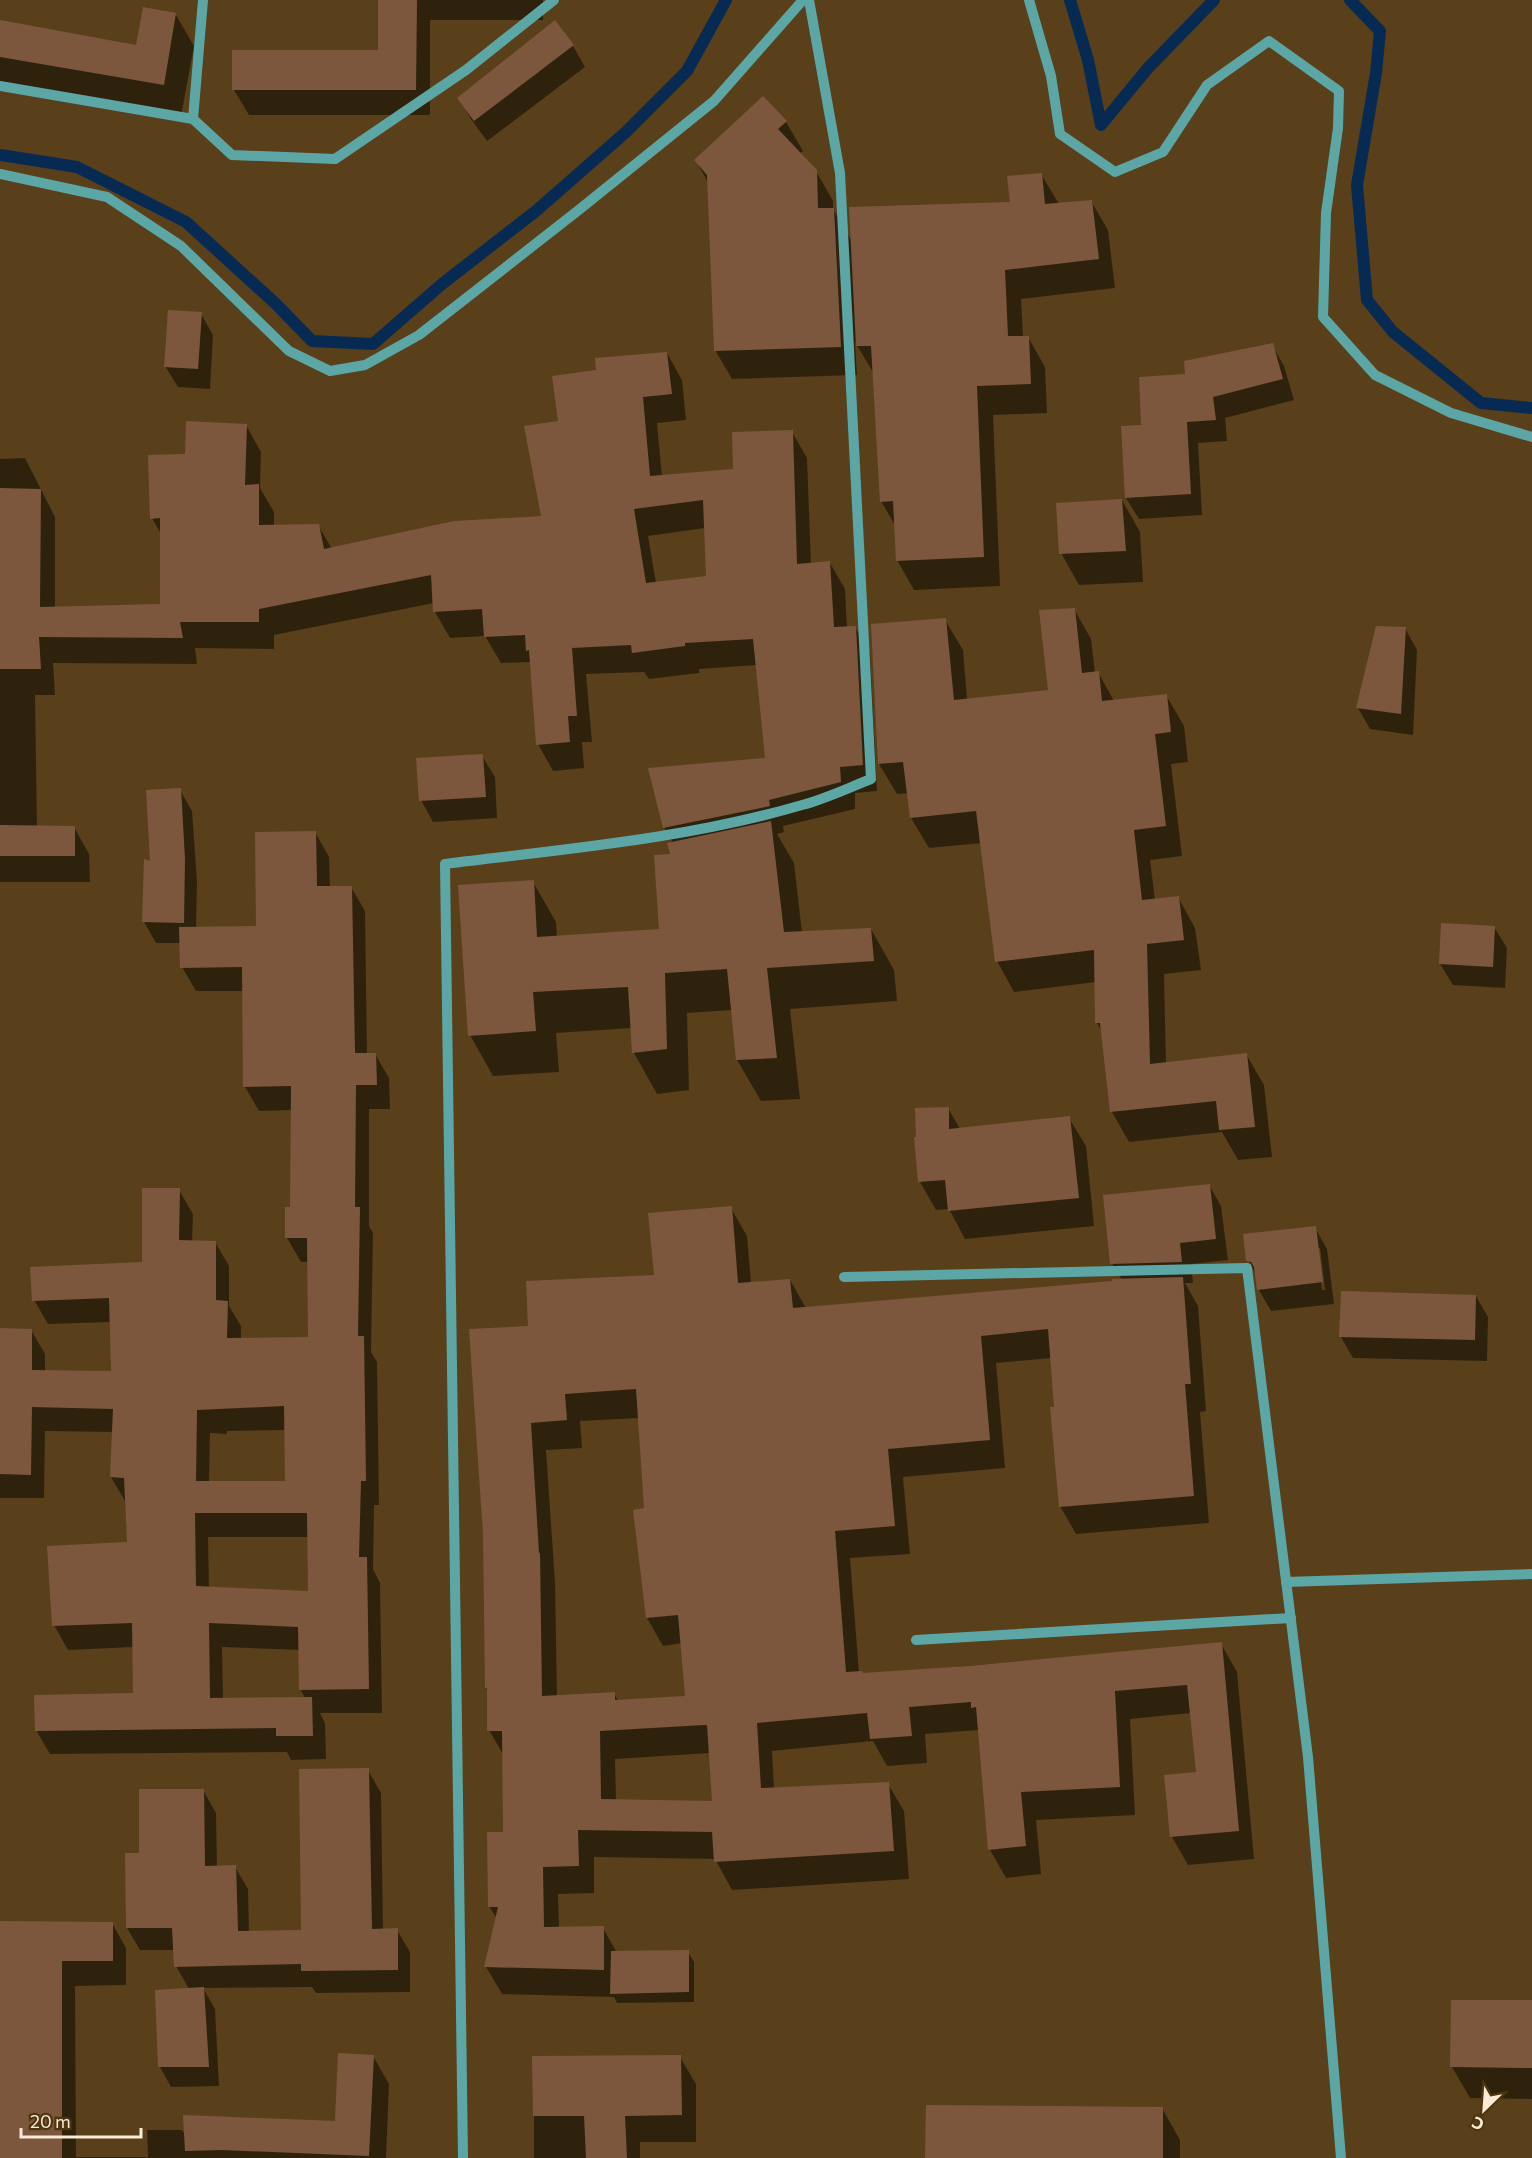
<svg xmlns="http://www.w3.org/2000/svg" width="1532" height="2158" viewBox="0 0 1532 2158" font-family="Commissioner,sans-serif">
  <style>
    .shadow { fill: #0007; fill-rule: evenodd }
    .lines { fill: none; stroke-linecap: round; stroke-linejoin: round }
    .stream { stroke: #072a53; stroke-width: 12 }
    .building { fill: #7d573d; fill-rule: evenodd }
    .minor { stroke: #5ca7a6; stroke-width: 10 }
  </style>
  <rect width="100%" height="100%" fill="#59401a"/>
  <g class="shadow">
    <polygon points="380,0 543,0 543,20 430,20 430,115 249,115 234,90 379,52"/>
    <polygon points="176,15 194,46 181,116 0,84 0,22 138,46"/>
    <polygon points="573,46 585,67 487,141 471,119 459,98"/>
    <polygon points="786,122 803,151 799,154 816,171 833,201 833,209 853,243 1012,203 1041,174 1059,204 1091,201 1108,230 1115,288 1021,299 1023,337 1028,337 1045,367 1047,413 993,415 1000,586 914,590 897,560 896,527 881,501 874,374 855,342 857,375 732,379 715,350 709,184 696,161"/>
    <polygon points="201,314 213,335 210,389 178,387 165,366"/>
    <polygon points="1272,345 1284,366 1294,400 1225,418 1227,441 1198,443 1202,515 1139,519 1126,498 1143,426 1186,375"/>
    <path d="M667,353L682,380L686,420L657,423L662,477L734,470L792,432L807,458L811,564L830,563L845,589L847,628L855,627L870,654L877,791L855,793V809L783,826L784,832L777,834L794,863L802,933L871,929L894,970L897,1001L790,1009L800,1099L761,1101L737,1060L732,1010L687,1013L689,1090L657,1094L634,1053L632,1028L556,1033L559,1072L493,1076L470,1035L533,882L556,922L557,937L661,930L673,843L664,827L766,759L757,665L699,669V673L649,679L644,672L586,674L592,742H582L584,768L553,771L538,744L531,662L501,663L485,636L450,638L435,612L434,603L274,635V649L195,648L197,664L53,663L55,695H35L37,827H74L89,854L90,882H0V459L25,458L55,517V608L161,606V534L152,518L186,456L246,425L261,452L260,488L274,512V526L318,525L332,549L543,517L560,422L598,371ZM705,528L708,578L656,583L648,536Z"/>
    <polygon points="1122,500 1140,532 1143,582 1079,585 1061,553"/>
    <polygon points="1074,609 1091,639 1095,673 1098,672 1114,701 1166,695 1184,726 1188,762 1171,764 1182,856 1150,860 1155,900 1178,897 1195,928 1201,970 1164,974 1166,1063 1246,1054 1264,1085 1272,1157 1238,1160 1222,1132 1129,1142 1112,1112 1103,1033 1097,1023 1096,982 1014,992 997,961 982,843 929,848 911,818 909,793 897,794 879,764 945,620 963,650 967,700 1050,691"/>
    <polygon points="1405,628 1417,650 1413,735 1370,729 1358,708"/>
    <polygon points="482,756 495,777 497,818 433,822 421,800"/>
    <path d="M180,790L192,811L197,881L196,928H257L315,832L329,857L330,887H351L365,911L367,1054H375L389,1078L390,1109H369V1226L373,1233L371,1352L377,1362L379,1505H374L373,1569L380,1583L382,1713H320L325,1723L326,1759L291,1760L287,1752L50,1754L36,1730L134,1695V1647L68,1650L54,1625L128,1543L125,1501L111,1477L113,1432L45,1431L44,1498H0V1330H31L45,1354V1372L113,1373L111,1322L48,1324L34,1300L143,1263L179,1190L193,1214L192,1242H215L229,1266V1306L241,1326V1339L309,1338V1262H301L287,1238L291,1208L292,1110L259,1111L245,1087L244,991H196L182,967L181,943H156L144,922L152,863ZM286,1430V1482H209L210,1433L227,1434V1431ZM208,1537H309V1593L209,1589ZM222,1647L300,1650V1689L306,1699L223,1700Z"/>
    <polygon points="1494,927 1507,948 1505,988 1453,985 1440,964"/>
    <polygon points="948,1108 960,1129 1069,1118 1086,1146 1094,1226 965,1239 949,1209 936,1210 920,1182"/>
    <path d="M1209,1185L1221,1206L1228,1260L1191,1264L1193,1283H1185L1198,1306L1206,1411L1200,1412L1209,1523L1076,1534L1060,1506L1052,1358L996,1363L1005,1468L903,1477L910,1554L850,1558L859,1673L863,1675L1221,1644L1237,1672L1254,1859L1188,1865L1172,1837L1197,1773L1191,1713L1130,1719L1135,1815L1036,1820L1041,1874L1006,1878L990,1850L979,1730L925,1734L927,1763L887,1766L873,1741L772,1751L774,1789L888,1784L904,1811L909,1879L732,1890L715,1859L594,1857V1893L558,1894L559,1928H603L617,1953L688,1952L694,1962V2002L617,2003L614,1997L502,1994L486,1967L497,1919L489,1906L504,1833V1756L489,1730V1693L486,1688L530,1327L655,1277L731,1208L747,1236L751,1283L790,1280L806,1308L1114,1283L1122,1280L1112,1263ZM639,1418L645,1509L647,1618L663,1646L682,1643L687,1698L619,1702L614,1694L557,1696L555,1582L546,1450L582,1448L580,1421ZM710,1753L713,1803L616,1801L615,1759Z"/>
    <path d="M1315,1228L1327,1249L1334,1304L1271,1311L1259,1290L1257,1276L1248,1260ZM1317,1248H1320L1325,1290H1322Z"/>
    <polygon points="1342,1292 1476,1296 1488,1317 1487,1361 1353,1358 1341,1337"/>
    <polygon points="368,1770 381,1793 383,1930 397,1930 410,1952 410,1992 316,1993 312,1987 203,1988 215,2009 219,2086 171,2087 160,2067 189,1989 176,1966 175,1950 140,1950 127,1928 141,1855 203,1790 216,1813 217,1868 235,1867 248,1889 249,1933 302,1932"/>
    <polygon points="0,1922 112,1923 126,1948 126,1985 75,1986 76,2157 148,2157 147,2130 182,2130 186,2136 336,2123 373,2056 389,2084 386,2158 0,2158"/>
    <polygon points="1532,2002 1532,2099 1470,2098 1452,2067"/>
    <polygon points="680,2057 696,2084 696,2142 640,2142 640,2158 534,2158 534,2058"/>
    <polygon points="1162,2108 1180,2140 1180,2158 927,2158"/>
  </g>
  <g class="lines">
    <g class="stream">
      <polyline points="1070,0 1088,60 1101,125 1148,68 1214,0"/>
      <polyline points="1350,0 1380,31 1376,73 1357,185 1367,300 1393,332 1481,403 1532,408"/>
      <polyline points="0,155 77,167 186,222 276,304 312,341 373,344 442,284 536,211 626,132 687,71 726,0"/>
    </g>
  </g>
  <g class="building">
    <polygon points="378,0 417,0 416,90 232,90 232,50 378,50"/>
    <polygon points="143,7 176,13 164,85 0,57 0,20 136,45"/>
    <polygon points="555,20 574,45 474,121 457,98"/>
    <polygon points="763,96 787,121 778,129 817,170 818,208 834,208 841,347 714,351 707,175 694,160"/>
    <polygon points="1042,173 1045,204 1092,200 1099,259 1005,270 1008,336 1029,336 1031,384 977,386 984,557 896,561 893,501 880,502 871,346 856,346 849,207 1010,202 1007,176"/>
    <polygon points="168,310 202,312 198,369 164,367"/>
    <polygon points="1273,343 1283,379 1213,397 1216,420 1187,422 1191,494 1125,498 1121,426 1141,425 1139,377 1185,374 1184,361"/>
    <path d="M667,352L672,394L643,397L650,476L733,469L732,432L793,430L797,564L830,561L834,627L856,626L863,765L840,767L841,782L769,800L770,806L756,809L663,828L648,768L765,758L753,639L685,643V646L632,653L631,645L572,648L577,716H568L570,742L536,745L529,650L526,651L525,635L484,637L482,609L433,612L431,575L259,609V622H180L183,638L39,637L41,669H0V488L41,489L40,607L160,604V518L150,519L148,455L185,454L186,421L247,424L245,485L259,484V525L319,524L324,549L454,521L541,516L524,426L558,421L552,376L596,370L595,358ZM703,500L706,576L646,583L634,509Z"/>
    <polygon points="1122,499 1126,551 1059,554 1056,503"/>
    <polygon points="1075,608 1082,673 1099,671 1102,701 1167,694 1171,732 1155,734 1166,826 1134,830 1142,900 1179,896 1184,940 1147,944 1150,1064 1247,1053 1255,1127 1219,1130 1216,1101 1110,1112 1100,1023 1095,1023 1094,950 995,962 976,811 910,818 903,762 878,764 871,624 946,618 954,700 1048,690 1039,610"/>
    <polygon points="1376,626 1406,627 1401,714 1356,708"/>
    <polygon points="483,754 486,797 419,801 416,758"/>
    <polygon points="181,788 185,859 184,923 142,922 144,859 150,861 146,790"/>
    <polygon points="771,821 784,932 871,928 874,961 767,968 777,1058 736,1060 727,969 665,973 667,1049 632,1053 628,987 533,992 536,1031 468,1036 458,885 534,880 537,937 659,929 654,855 670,854 667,843"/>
    <polygon points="0,825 75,826 75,856 0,856"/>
    <path d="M316,831L317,886H352L355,1053H376L377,1085H356L355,1207H360L358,1336H364L366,1481H361L359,1557H367L369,1689L299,1690L298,1627L209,1623L210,1698L312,1697L313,1736H276V1728L35,1731L34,1695L133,1693L132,1623L52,1626L47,1546L127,1542L124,1478L110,1477L113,1409L32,1407L31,1475L0,1474V1328L32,1329V1370L111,1371L109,1298L32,1301L30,1267L142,1262V1188H180L179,1240L216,1241V1300L228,1301L227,1338L308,1337L307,1238H285V1207H290L291,1086L243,1087L242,967L180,968L179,927L256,926L255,832ZM284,1406L285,1481H196L197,1410ZM195,1513H307L308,1591L196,1586Z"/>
    <polygon points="1441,923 1495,926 1493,967 1439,964"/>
    <polygon points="949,1107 949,1129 1070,1116 1079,1198 948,1211 945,1180 918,1182 914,1137 916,1137 915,1108"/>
    <polygon points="1210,1184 1216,1239 1180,1243 1182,1262 1110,1264 1103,1195"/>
    <path d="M732,1206L738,1283L790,1279L793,1308L1112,1281V1279L1183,1277L1191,1384H1185L1194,1496L1059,1507L1050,1407H1054L1048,1329L981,1336L990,1440L888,1449L895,1526L835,1531L846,1672L862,1671L863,1673L968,1666L1222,1642L1239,1831L1170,1837L1164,1775L1196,1772L1187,1685L1115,1691L1120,1787L1021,1792L1026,1846L988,1850L976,1707L971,1708V1702L909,1707L912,1736L870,1739L867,1713L757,1723L761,1788L889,1782L894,1851L714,1862L712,1832L578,1830L579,1866L543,1867L544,1927L604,1926V1970L484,1967L498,1907H488L487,1832H503L502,1731H487V1688H485L483,1534L469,1329L528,1326L526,1281L654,1275L648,1213ZM636,1389L644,1508L633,1510L646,1618L678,1615L685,1696L615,1700V1692L542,1696L540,1553H539L531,1423L567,1420L565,1394ZM704,1725H707L712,1801L601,1799L600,1731Z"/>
    <polygon points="1316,1226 1323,1282 1257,1290 1254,1267 1251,1262 1246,1261 1243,1234"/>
    <polygon points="1341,1291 1476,1295 1475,1340 1339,1337"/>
    <polygon points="369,1768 372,1929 398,1928 398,1970 301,1971 301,1964 174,1967 172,1928 126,1928 125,1853 139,1853 139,1789 204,1789 205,1866 236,1865 238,1931 301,1930 299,1769"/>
    <polygon points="0,1921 113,1922 113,1961 62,1961 62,2158 0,2158"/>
    <polygon points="689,1950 689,1992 610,1994 611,1951"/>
    <polygon points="204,1987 209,2067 158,2067 155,1990"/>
    <polygon points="1451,2000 1532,2000 1532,2068 1450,2067"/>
    <polygon points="338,2053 374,2055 369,2156 222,2150 185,2151 183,2115 335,2121"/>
    <polygon points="681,2055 682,2115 625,2116 627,2158 586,2158 584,2116 533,2116 532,2056"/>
    <polygon points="926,2105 1163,2107 1163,2158 925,2158"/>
  </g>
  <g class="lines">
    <g class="minor">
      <polyline points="1029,0 1051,76 1060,134 1115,172 1163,152 1207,85 1269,41 1339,91 1338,128 1326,213 1323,317 1375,375 1451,413 1532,437"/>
      <polyline points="0,86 193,119 232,155 335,159 466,70 554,0"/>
      <polyline points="193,119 203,0"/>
      <polyline points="0,174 107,197 181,246 289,351 330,371 365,365 419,335 580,209 714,101 803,0"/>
      <polyline points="844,1277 1247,1268 1308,1757 1341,2158"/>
      <polyline points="1286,1582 1532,1574"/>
      <polyline points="916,1640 1291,1618"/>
      <path d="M463,2158L445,864C564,849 686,839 802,805C825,799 848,788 871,779L840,173L809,0"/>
    </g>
  </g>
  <g transform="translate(1484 2110) rotate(205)" stroke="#4e360f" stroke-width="4.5" paint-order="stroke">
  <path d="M0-4.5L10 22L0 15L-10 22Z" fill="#faead6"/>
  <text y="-9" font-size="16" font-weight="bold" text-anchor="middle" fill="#faead6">С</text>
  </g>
  <path d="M21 2128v9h120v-9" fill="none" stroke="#faead6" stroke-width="3"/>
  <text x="30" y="2128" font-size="18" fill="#faead6" stroke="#4e360f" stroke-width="4.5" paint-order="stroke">20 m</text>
</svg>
